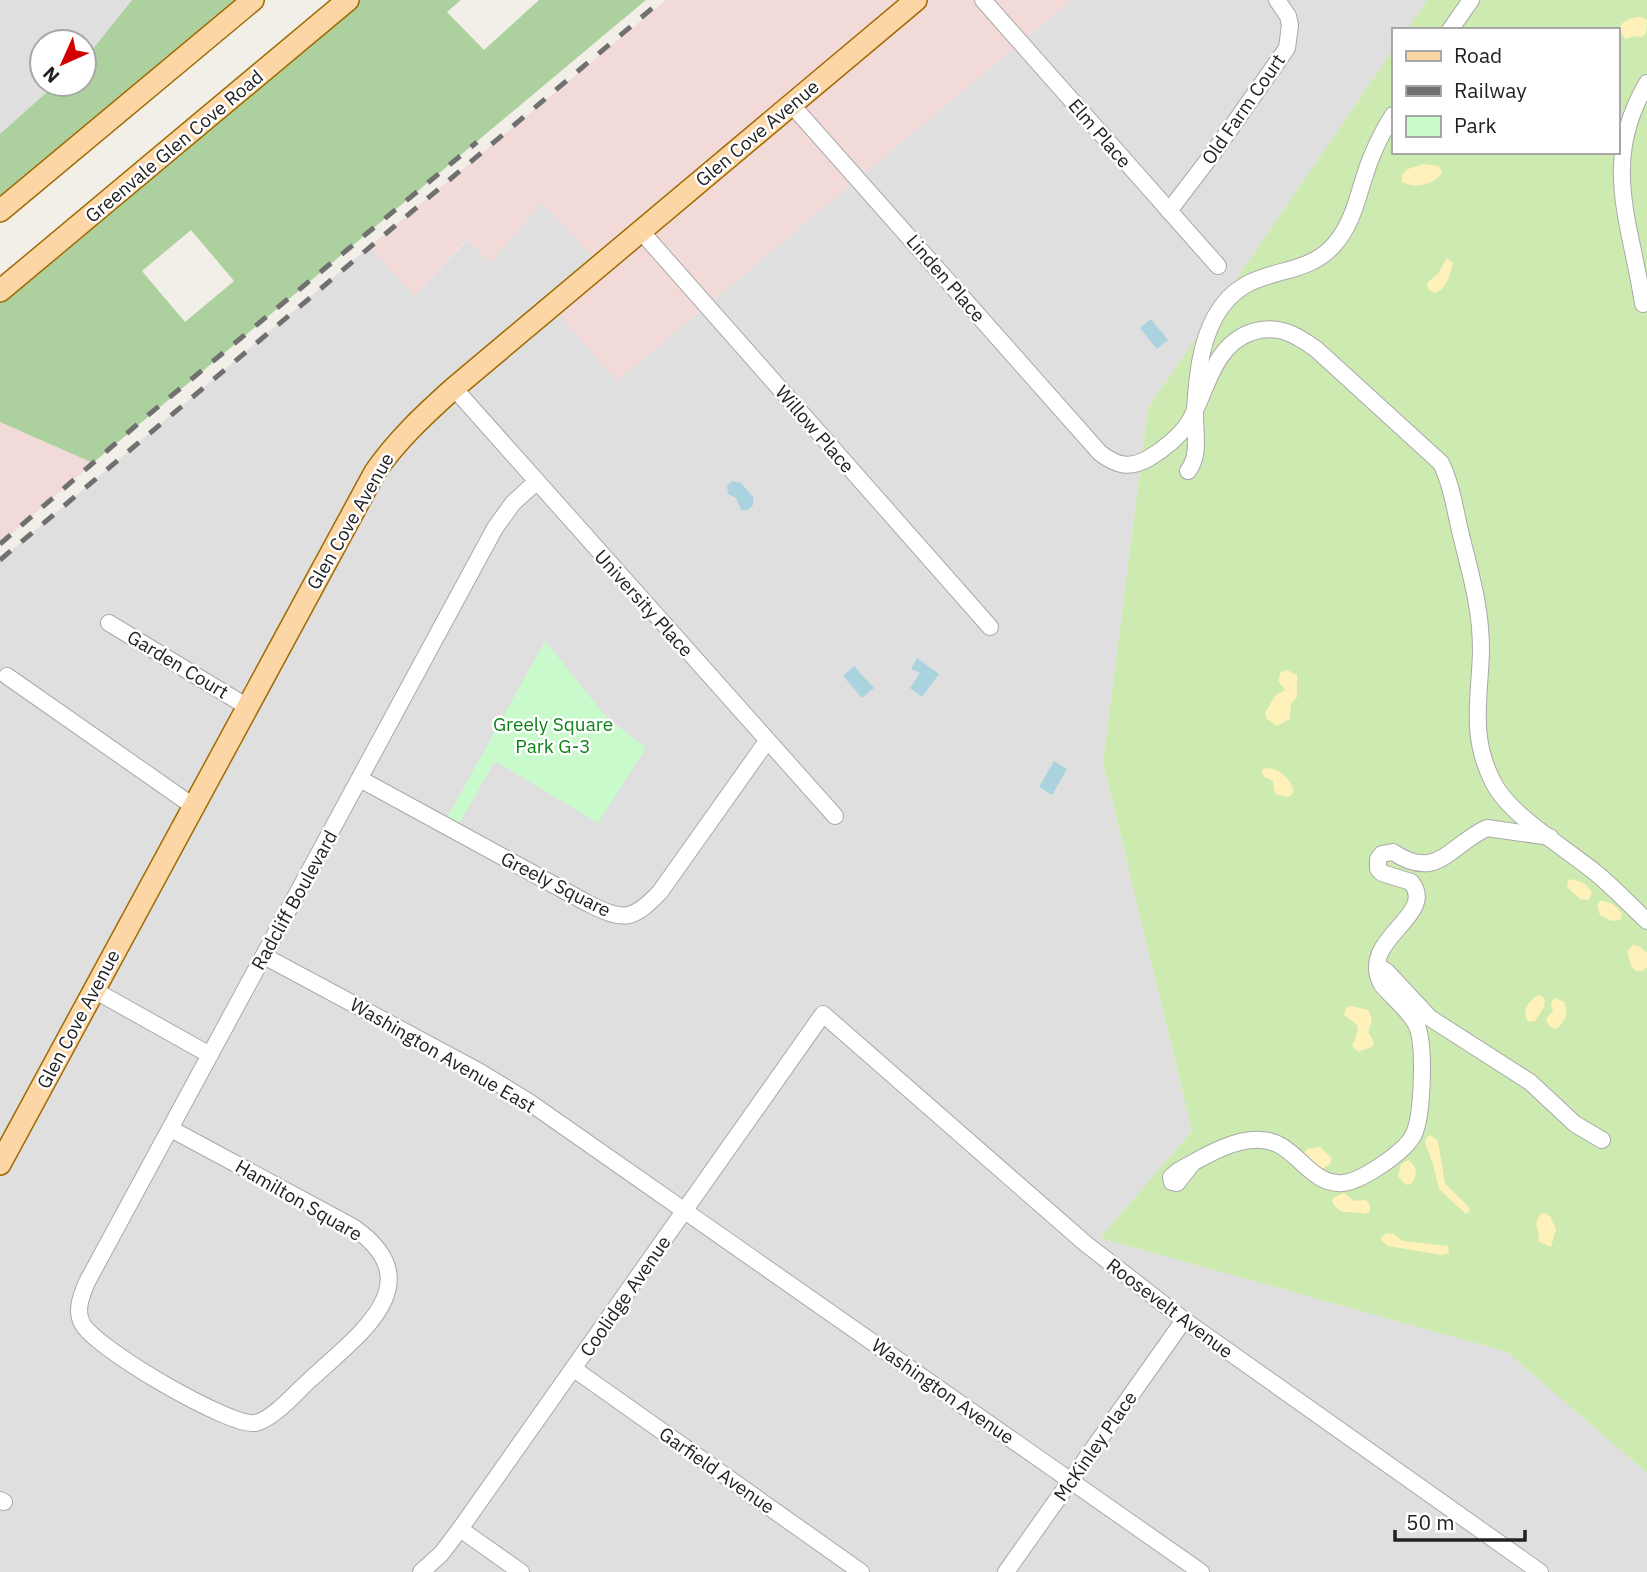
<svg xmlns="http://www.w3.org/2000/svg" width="1647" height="1572" viewBox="0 0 1647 1572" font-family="'IBM Plex Sans',sans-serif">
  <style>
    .residential { fill: #e0dfdf }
    .commercial { fill: #f2dad9 }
    .grass { fill: #cdebb0 }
    .forest { fill: #add19e; fill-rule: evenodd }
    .sand { fill: #fff1ba }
    .park { fill: #c8facc }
    .water { fill: #aad3df }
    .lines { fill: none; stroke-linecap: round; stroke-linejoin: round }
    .minor-casing { stroke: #a9a9a9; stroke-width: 18 }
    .major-casing { stroke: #a06b00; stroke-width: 24 }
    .minor { stroke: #fff; stroke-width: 16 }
    .major { stroke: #fcd6a4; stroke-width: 21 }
    .rail { stroke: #707070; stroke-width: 5; stroke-dasharray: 14 14; stroke-linecap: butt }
    .labels { text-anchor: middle; stroke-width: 5; stroke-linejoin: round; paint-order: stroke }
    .street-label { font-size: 19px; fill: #222; stroke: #fff }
    .park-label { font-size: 19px; fill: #0c8416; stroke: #fff }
  </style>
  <rect width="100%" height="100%" fill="#f2efe9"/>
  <g class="residential">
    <polygon points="0,0 132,0 84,60 84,42 42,42 42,84 56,84 0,134"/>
    <polygon points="1071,0 1427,0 1407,30 1393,30 1393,50 1148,408 1103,763 1192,1131 1100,1238 1507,1352 1647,1473 1647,1572 0,1572 0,560 369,247 415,296 467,240 491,261 542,202 599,264 617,381"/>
  </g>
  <g class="commercial">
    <polygon points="666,0 1071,0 617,381 551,306 599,264 542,202 491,262 466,240 415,296 369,247"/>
    <polygon points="0,422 93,463 0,544"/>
  </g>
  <polygon class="grass" points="1427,0 1647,0 1647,1473 1507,1352 1100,1238 1192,1131 1103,763 1148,408 1393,50 1393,152 1617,152 1617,30 1407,30"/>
  <g class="forest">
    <polygon points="132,0 253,0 0,211 0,134 56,84 84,84 84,60"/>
    <path d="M348,0H461L447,12L484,50L539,0H646L93,463L0,422V291ZM191,230L234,281L185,322L142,271Z"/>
  </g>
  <g class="sand">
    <path d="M1641,17L1647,20L1646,34L1642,37L1633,36L1626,39L1619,31C1620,21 1632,17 1641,17Z"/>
    <path d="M1423,164L1439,166L1442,173C1434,185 1415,189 1402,182C1400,168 1413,168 1423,164Z"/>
    <path d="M1447,258L1453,263C1450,274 1447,290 1434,293L1428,289L1427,283L1438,274Z"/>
    <polygon points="1287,670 1297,675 1297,697 1291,703 1290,719 1277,726 1267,719 1265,713 1275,696 1285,690 1278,681 1281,672"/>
    <path d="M1266,768C1282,769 1289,778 1294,791L1291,796L1287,797L1275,794L1273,781C1267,777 1262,779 1262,770Z"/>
    <polygon points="1573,879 1585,884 1592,893 1589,900 1580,899 1567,887 1568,881"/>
    <path d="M1600,901C1610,901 1616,906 1622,914L1620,920L1612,921L1600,915L1597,906Z"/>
    <polygon points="1633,945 1639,946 1647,953 1647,967 1642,971 1636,971 1631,966 1627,951"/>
    <path d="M1540,995L1545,999L1544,1007L1535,1021L1529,1022C1520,1012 1529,999 1540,995Z"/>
    <path d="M1555,998L1564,1002C1569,1011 1565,1023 1556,1029L1549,1026L1546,1019L1553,1011L1551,1003Z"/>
    <path d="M1351,1006L1368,1010C1373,1018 1372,1024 1368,1032C1380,1050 1371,1045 1359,1052L1352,1046L1358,1031L1357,1025L1344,1015L1346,1008Z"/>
    <polygon points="1430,1135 1438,1141 1445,1184 1468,1206 1470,1210 1466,1214 1439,1189 1433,1164 1425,1142 1426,1138"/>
    <polygon points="1320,1147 1332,1159 1329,1165 1322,1169 1306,1156 1304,1153 1307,1149"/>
    <path d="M1408,1160C1417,1166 1418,1174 1412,1183L1406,1185L1398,1177L1401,1164Z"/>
    <path d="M1344,1193L1354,1201L1366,1200L1370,1205V1211L1365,1214C1350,1210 1341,1217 1332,1202L1333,1198Z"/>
    <polygon points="1545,1213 1550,1216 1556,1229 1551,1247 1538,1241 1539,1233 1536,1224 1540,1214"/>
    <polygon points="1386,1233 1394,1234 1403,1241 1448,1246 1449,1253 1442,1255 1388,1246 1380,1239"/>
  </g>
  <polygon class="park" points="545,641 606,717 646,748 598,823 495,761 455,831 443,825"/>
  <g class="water">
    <polygon points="1151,319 1168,340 1157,349 1140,328"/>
    <polygon points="732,481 741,483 753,497 753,505 748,510 741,510 736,498 728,494 727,486"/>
    <polygon points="917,658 939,674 922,697 910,688 920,673 911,669"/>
    <polygon points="854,666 874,688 862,698 843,676"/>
    <polygon points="1054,761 1067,769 1052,795 1039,787"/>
  </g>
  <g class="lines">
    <g class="minor-casing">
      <g id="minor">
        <polyline points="983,0 1218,266"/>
        <polyline points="1450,30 1471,0"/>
        <path d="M791,104L1100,453C1117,466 1130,469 1149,458C1163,450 1180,436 1189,422C1208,390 1212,346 1252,332C1278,324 1295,334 1316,349L1441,463C1452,486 1455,510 1461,535C1471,576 1481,608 1481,650C1480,698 1469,735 1493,782C1509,815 1567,849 1596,873C1614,888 1630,905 1647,921"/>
        <polyline points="1169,211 1214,152 1287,48 1290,25 1288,16 1277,0"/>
        <polyline points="640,230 990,627"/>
        <path d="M1643,304C1631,222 1600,163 1647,83"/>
        <polyline points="454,388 835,816"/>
        <path d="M1188,471C1201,454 1194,430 1195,409C1197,379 1200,344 1215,317C1246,260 1299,284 1334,245C1356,220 1359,187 1371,158C1377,143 1384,129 1393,115"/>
        <polyline points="109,623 246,706"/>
        <polyline points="7,676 193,806"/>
        <path d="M360,779L589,904C624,921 632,921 660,892L767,741"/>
        <polyline points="264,956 480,1072 529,1102 1201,1572"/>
        <polyline points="1378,966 1387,972 1430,1018 1530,1082 1575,1124 1602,1140"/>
        <polyline points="94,990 210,1055"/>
        <path d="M171,1129L353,1227C434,1283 358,1335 313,1377C299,1389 273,1420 255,1423C230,1427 94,1348 82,1323C75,1310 82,1294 87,1282L495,528L513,503L536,482"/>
        <path d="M1192,1164L1177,1183L1172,1182L1171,1177L1178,1171C1202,1158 1233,1138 1261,1140C1296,1141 1308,1186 1343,1183C1362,1181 1403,1153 1413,1136C1423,1117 1425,1046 1417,1026C1410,1011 1393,998 1382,985C1356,939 1439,916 1411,882L1382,873L1378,869V859L1382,854L1393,852C1437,882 1450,845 1487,828L1550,837"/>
        <polyline points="574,1369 861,1572"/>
        <polyline points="0,1500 4,1502"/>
        <polyline points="460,1529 521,1572"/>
        <polyline points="421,1572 441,1554 460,1529 823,1014 1086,1244 1184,1320 1540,1572"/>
        <polyline points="1006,1572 1184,1320"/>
      </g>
    </g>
    <g class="major-casing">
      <g id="major">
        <polyline points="0,211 253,0"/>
        <polyline points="0,291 348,0"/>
        <path d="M0,1164L375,472C397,440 425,414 454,388L916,0"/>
      </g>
    </g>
    <use href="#minor" class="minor"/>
    <use href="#major" class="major"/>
    <g class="rail">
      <polyline points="0,544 147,416 477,142"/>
      <polyline points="0,560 662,0"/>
    </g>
  </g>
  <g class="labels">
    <g class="street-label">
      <text transform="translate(1243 109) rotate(-55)" y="7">Old Farm Court</text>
      <text transform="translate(757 133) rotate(-40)" y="7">Glen Cove Avenue</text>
      <text transform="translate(1100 133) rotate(49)" y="7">Elm Place</text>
      <text transform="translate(174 146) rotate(-40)" y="7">Greenvale Glen Cove Road</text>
      <text transform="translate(946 278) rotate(49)" y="7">Linden Place</text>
      <text transform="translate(815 429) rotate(49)" y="7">Willow Place</text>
      <text transform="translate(350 521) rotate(-60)" y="7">Glen Cove Avenue</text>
      <text transform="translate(644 603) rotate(48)" y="7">University Place</text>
      <text transform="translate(178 664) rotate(31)" y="7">Garden Court</text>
      <text transform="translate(556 884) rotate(27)" y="7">Greely Square</text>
      <text transform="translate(294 900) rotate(-61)" y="7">Radcliff Boulevard</text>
      <text transform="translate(78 1019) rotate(-62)" y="7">Glen Cove Avenue</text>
      <text transform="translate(443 1055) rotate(30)" y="7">Washington Avenue East</text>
      <text transform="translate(299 1200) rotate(30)" y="7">Hamilton Square</text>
      <text transform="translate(625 1296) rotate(-55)" y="7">Coolidge Avenue</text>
      <text transform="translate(1170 1308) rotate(37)" y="7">Roosevelt Avenue</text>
      <text transform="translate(943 1391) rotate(35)" y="7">Washington Avenue</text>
      <text transform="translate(1095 1446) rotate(-55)" y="7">McKinley Place</text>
      <text transform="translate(717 1470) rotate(35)" y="7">Garfield Avenue</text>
    </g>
    <g class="park-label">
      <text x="553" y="731">Greely Square<tspan x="553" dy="22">Park G-3</tspan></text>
    </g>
  </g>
  <rect x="1392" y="28" width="228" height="126" fill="#ffffff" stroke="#a7a7a7" stroke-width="2"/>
  <rect x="1406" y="51" width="35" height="10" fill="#fcd6a4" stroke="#a7a7a7" stroke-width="2"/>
  <text x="1454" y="63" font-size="21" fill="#222222">Road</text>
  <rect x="1406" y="86" width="35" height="10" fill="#707070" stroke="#a7a7a7" stroke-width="2"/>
  <text x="1454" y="98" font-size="21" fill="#222222">Railway</text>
  <rect x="1406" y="116" width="35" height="21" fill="#c8facc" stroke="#a7a7a7" stroke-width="2"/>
  <text x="1454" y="133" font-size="21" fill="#222222">Park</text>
  <g transform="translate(63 63) rotate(225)"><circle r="33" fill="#ffffff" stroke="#a7a7a7" stroke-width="2"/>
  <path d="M0-5L12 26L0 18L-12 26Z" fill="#d40000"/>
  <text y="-10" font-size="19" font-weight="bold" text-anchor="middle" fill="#222222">N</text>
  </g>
  <path d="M1395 1530v10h130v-10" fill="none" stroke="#222222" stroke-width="3.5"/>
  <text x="1406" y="1530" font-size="21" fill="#222222" stroke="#ffffff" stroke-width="5" paint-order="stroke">50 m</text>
</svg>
